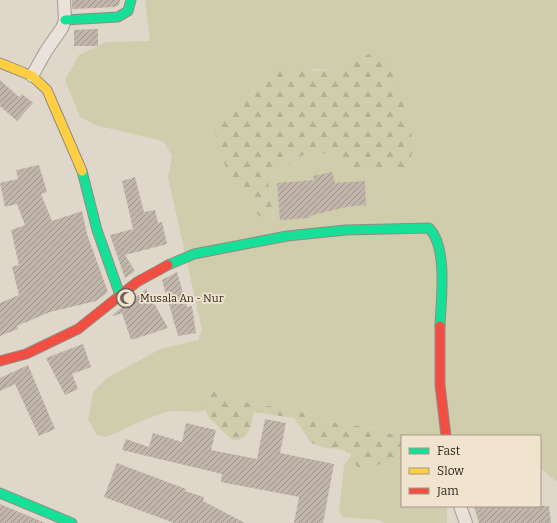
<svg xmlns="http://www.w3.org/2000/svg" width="557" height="523" viewBox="0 0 557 523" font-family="Bitter,serif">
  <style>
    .grass { fill: #d0cdad; fill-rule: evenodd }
    .forest { fill: url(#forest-firs) }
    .building { fill: url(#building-hatch) }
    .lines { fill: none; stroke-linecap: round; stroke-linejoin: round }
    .street-casing { stroke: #a49c93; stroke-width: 14 }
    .fast-casing { stroke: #938c83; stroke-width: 11 }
    .slow-casing { stroke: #938c83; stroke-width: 11 }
    .jam-casing { stroke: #938c83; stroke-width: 11 }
    .street { stroke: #e8e2da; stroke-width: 12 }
    .fast { stroke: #16e098; stroke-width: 9 }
    .slow { stroke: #ffcf43; stroke-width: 9 }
    .jam { stroke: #f24e42; stroke-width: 9 }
    .labels { text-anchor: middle; stroke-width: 3.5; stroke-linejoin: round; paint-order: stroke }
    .poi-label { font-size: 11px; fill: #31251d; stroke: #f1e4cf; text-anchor: start }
  </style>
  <defs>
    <pattern id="forest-firs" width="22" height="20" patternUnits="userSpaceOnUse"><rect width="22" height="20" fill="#d0cdad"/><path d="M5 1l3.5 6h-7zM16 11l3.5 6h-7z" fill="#b3b094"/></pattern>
    <pattern id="building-hatch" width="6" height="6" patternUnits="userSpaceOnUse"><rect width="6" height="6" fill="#c2b5ab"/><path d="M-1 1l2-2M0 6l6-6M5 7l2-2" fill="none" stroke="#9e938b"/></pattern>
  </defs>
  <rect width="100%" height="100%" fill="#dfd7c9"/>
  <g class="grass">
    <path d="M145,0H557V482L540,468V436H402V442C386,425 363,428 342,424C326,421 312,415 297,411C277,406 249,405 231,398C225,396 218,390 213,386L206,388V410C194,414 185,410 172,411C155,413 124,430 106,437L97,435L88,420L93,392L107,378L160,349L198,340L202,330L168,177L172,156L163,141L95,125L80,117L65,80L79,55L106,42L150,41ZM369,54L400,95L409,123L413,147L359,168L347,169L328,154L311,152L293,159L287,168L275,172L268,181L274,220L259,216L212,123L239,105L255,90L314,69L336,70Z"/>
    <path d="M402,450V506H447V523H385L379,520L343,517L339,512L344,465L352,454L357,467C375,465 391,466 402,450Z"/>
  </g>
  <g class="forest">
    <polygon points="369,54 390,57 409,123 414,147 407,169 347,169 328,154 311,152 293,159 287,168 275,172 268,181 274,221 259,216 226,168 212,123 239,105 255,90 279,71 336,70"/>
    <path d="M213,386C218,390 225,396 231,398C249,405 277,406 297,411C312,415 326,421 342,424C363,428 385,425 402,442C402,466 375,465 357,467L351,454L340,449L325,448L311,443L294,418L254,412C251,426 250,441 232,440L208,417L206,410V388Z"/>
  </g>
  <g class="building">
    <polygon points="72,0 120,0 119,5 116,7 72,9"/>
    <polygon points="98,29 98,46 74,46 74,30"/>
    <polygon points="0,80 19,97 22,94 33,103 17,121 0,106"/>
    <polygon points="39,165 47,192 41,194 52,221 82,211 87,234 108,292 96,301 50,312 17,326 18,329 0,336 0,303 19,295 12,267 19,265 11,230 25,225 17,204 5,207 0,183 18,179 16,170"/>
    <polygon points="332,172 335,183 365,181 366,205 346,207 309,216 310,218 280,220 277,183 314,180 313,176"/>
    <polygon points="135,177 144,212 155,210 158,223 162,222 167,244 125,255 135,271 125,278 110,235 133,229 122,181"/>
    <polygon points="177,272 187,307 192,306 196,333 178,336 162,280"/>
    <polygon points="146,289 168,328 131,340 122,313 114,316 112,315"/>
    <polygon points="83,344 91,367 72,374 78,389 65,395 46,358"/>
    <polygon points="28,365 55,429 39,436 15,384 0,391 0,378"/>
    <polygon points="265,419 286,423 280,453 334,464 323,523 294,523 299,497 221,482 222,474 122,450 126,439 149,447 153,433 182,442 186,423 216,430 211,450 257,459"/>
    <polygon points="117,463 186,489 185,491 204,497 203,501 245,523 174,523 104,497"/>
    <polygon points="0,504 45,523 0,523"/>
    <polygon points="474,506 549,506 551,523 479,523"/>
  </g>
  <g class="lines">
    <g class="street-casing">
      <g id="street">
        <polyline points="32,76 46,51 62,28 65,20 64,0"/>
        <polyline points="460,506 466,523"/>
      </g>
    </g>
    <g class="fast-casing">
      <g id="fast">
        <polyline points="65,20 118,17 128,11 131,0"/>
        <polyline points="82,171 97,230 120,295"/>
        <path d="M168,265L194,254L287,236L346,230L429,228C448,247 441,300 440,326"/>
        <polyline points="0,493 72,523"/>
      </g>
    </g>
    <g class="slow-casing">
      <polyline id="slow" points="0,63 32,76 47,90 82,171"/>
    </g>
    <g class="jam-casing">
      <g id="jam">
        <polyline points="440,326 440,385 446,436"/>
        <polyline points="0,361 26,354 78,329 137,282 168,265"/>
      </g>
    </g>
    <use href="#street" class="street"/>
    <use href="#fast" class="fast"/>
    <use href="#slow" class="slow"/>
    <use href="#jam" class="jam"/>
  </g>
  <defs>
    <g id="mosque-ring" transform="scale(1)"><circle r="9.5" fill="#f1e4cf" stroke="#6e6359" stroke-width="1.5"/><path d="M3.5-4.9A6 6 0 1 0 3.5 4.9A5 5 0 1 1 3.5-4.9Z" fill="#6e6359"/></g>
  </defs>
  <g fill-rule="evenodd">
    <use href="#mosque-ring" x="126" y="298"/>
  </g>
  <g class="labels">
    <g class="poi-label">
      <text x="140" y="302">Musala An - Nur</text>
    </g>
  </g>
  <rect x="401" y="435" width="140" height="72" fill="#f1e4cf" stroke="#a49888"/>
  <rect x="409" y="448" width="20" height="6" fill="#16e098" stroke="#a49888"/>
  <text x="437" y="455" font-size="12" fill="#31251d">Fast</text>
  <rect x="409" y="468" width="20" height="6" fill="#ffcf43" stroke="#a49888"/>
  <text x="437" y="475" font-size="12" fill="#31251d">Slow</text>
  <rect x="409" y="488" width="20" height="6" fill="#f24e42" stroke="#a49888"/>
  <text x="437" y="495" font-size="12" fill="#31251d">Jam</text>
</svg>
